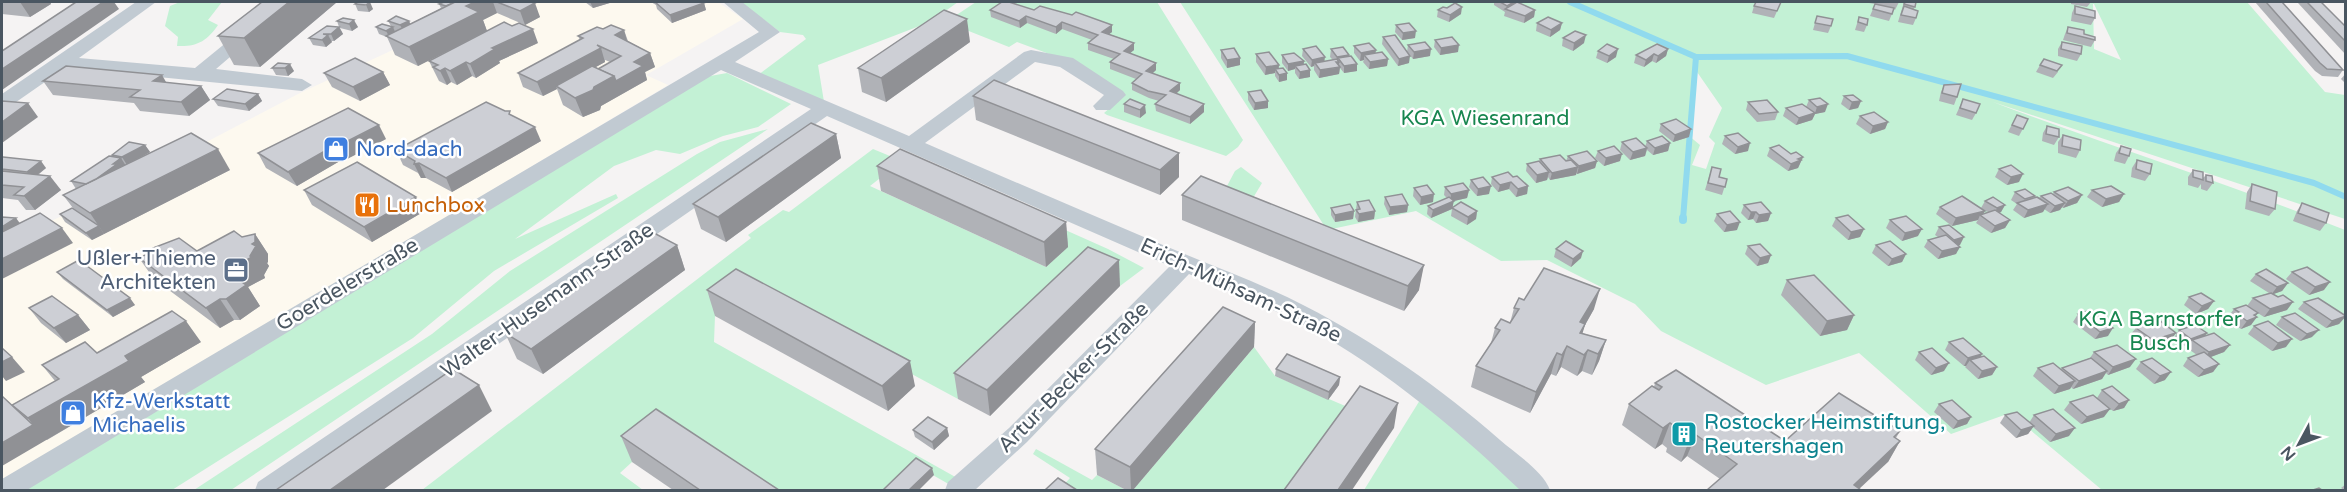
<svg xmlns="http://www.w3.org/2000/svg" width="2347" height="492" viewBox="0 0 2347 492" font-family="'Varela Round',sans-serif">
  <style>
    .commercial { fill: #fdf9ef }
    .green { fill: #c3f1d5; fill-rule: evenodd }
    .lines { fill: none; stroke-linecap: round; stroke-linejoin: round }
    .stream-far1 { stroke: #90daee; stroke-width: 6 }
    .stream { stroke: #90daee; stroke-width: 8 }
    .minor { fill: #c1cad2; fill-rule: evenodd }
    .wall { fill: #b0b2b7; fill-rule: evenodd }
    .shaded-wall { fill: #909195 }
    .building { fill: #cdcfd5; stroke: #909195; stroke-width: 1.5 }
    .labels { text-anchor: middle; stroke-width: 5; stroke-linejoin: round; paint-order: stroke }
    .park-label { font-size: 21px; fill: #17864f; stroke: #fff }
    .shop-label { font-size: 21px; fill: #366cbe; stroke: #fff; text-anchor: start }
    .food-label { font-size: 21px; fill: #c56008; stroke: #fff; text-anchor: start }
    .service-label { font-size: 21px; fill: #4e5e75; stroke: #fff; text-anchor: end }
    .street-label { font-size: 21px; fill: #4a5661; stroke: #fff }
    .culture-label { font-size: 21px; fill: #0d838f; stroke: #fff; text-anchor: start }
  </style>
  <rect width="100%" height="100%" fill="#f5f3f3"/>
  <polygon class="commercial" points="496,2 718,2 743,19 646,75 668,85 2,483 2,245 113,191 300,93"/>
  <g class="green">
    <path d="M180,2H222L208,20L218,25C207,41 197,47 177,46L178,37L165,26L170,6Z"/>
    <polygon points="740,2 958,2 930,22 818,65 825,108 754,78 806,39 803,35 780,32"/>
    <polygon points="976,2 1157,2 1243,140 1238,147 1226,156 1107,115 1104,113 1125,95 1071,62 1017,42 1009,47 946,22"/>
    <path d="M1180,2H2247L2325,92L2345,95V219L1993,102C2110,146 2229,184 2345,230V490H2102L2010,413L1951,434L1859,353L1766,385L1661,331L1635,304L1547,260L1501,261L1416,211L1327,230ZM2093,4H2094L2121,60L2094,49ZM1695,69L1722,108L1709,137L1715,143L1706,169L1692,165L1700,145L1688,135Z"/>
    <polygon points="727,73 791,104 758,127 723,136 680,154 656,150 614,166 515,239 616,194 618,198 494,271 413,338 172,490 19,490 699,78"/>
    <polygon points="768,129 231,490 194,490 432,334 510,271 697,154 720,142"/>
    <polygon points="873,149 902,161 870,186 1046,267 1067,247 920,165 1108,249 1144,268 1120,286 1089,272 958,399 758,291 715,316 714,342 959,479 952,486 917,466 893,490 775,490 632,462 620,473 643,490 422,490 751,238 748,235 783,210 789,212"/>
    <polygon points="1241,167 1262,183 1253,198 1227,186 1235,171"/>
    <polygon points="1254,347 1275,376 1357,411 1300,490 1133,490"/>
    <polygon points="1425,392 1524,478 1537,490 1364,490"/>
    <polygon points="1036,449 1092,480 1097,475 1126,490 1059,490 1070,478 1033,454"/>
  </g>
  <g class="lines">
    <g class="stream-far1">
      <polyline points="1570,2 1696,57"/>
      <polyline points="1683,219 1696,57 1847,56 2314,183 2346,197"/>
    </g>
    <polyline class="stream" points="1683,220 1683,218"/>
    <g class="minor">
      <polygon points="136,2 156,2 79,58 195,68 276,2 294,2 216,69 302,79 312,85 302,91 65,68 9,107 2,109 2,94"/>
      <path d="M723,2H742L780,32L735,62L909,136L1024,52L1031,50L1073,58L1123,91L1126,95L1110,110H1096L1093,106L1104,95L1060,67L1035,62L925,143C1001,176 1076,208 1151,240C1202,262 1256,281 1305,306C1375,342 1441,388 1500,440C1516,454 1543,471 1550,490H1520C1451,424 1373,359 1286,316C1254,301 1221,288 1189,274L1027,442L975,490H945L948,482L1009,428L1170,266L827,116L288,490H255L258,482L811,109L721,70L27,490H2V479L759,32Z"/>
    </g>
  </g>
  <g class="wall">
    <polygon points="2,2 50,2 51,4 30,17 2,14"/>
    <polygon points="262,2 337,2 260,67 234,65 218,36"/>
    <polygon points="358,2 373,9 369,12 358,11 355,4"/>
    <polygon points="444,2 530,2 540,17 525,25 497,13 483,20 487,31 418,66 395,55 387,37 379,34 376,27 391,26 388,21 409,21 410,24 441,8 439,4"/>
    <polygon points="585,2 613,2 593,8"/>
    <polygon points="651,2 702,2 704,3 706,10 672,23 657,9 656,5"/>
    <polygon points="1494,2 1515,2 1515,4 1535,10 1534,17 1524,23 1504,16 1505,12 1494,5"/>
    <polygon points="1781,2 1774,18 1752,13 1754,6"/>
    <polygon points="1869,2 1899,2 1895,10 1894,9 1889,21 1870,16 1875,4 1869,3"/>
    <polygon points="1904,2 1916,2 1914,9 1916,18 1913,25 1898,22"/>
    <polygon points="2071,2 2091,2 2087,7 2071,4"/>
    <polygon points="2255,2 2282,2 2343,70 2338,77 2322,76 2315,71"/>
    <polygon points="2299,2 2321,2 2346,27 2346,55 2298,3"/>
    <polygon points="2075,6 2095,18 2091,25 2071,21 2072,13"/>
    <polygon points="990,10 1034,10 1072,15 1112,25 1112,32 1109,34 1134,43 1134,50 1130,53 1156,63 1156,70 1153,73 1180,83 1180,90 1176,94 1204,112 1190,124 1156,111 1155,104 1159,101 1149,98 1132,90 1132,83 1136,79 1110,69 1110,62 1114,59 1088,50 1088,43 1092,40 1062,29 1056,34 1027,23 1020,28 991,17"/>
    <polygon points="1438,10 1461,14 1449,22 1437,17"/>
    <polygon points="1817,16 1831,26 1828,33 1813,30"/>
    <polygon points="1859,17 1867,25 1864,32 1855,30"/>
    <polygon points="343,18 358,27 352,31 340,28 343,34 334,41 331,41 332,42 326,47 313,45 309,38 339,27 337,21"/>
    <polygon points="1537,23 1562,23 1560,30 1550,37 1536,31"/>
    <polygon points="1396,25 1415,38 1402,40 1395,32"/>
    <polygon points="2068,27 2095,40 2091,47 2063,40 2065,34"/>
    <path d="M603,29L624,30L628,41L650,53L655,67L645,72L647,80L601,106L600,110L583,117L563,105L557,89L543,96L523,87L518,73L580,40L578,36ZM605,60L610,62L598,69L596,67L605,62Z"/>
    <polygon points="1383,37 1409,63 1398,66 1382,44"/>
    <polygon points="1563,38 1584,43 1573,51 1562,46"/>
    <polygon points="1435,40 1458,52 1440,55 1434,47"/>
    <polygon points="970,42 886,102 862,92 858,68"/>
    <polygon points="2062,42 2081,54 2077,61 2058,56 2058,49"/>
    <polygon points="538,43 499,61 500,63 476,78 472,76 457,85 451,82 447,85 439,81 429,61"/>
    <polygon points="1408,45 1430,56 1413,59 1407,52"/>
    <polygon points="1354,46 1375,53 1388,59 1387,66 1369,69 1363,62 1364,60 1360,61 1354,53"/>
    <polygon points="1303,49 1325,61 1333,60 1330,57 1331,49 1349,56 1357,64 1357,71 1344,73 1340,68 1339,74 1319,78 1314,70 1314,66 1311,67 1302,56"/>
    <polygon points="1668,49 1666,56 1656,63 1652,61 1644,67 1634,63 1636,55"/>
    <polygon points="1221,50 1240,65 1227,68 1221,58"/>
    <polygon points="1598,51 1616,57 1607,63 1596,58"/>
    <polygon points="1256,54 1279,65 1279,68 1287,80 1279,82 1275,76 1275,73 1265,75 1256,62"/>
    <polygon points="1282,55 1304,61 1304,64 1310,70 1310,77 1299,79 1295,73 1295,69 1288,71 1282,63"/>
    <polygon points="278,63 294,71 288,76 276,75 272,68"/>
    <polygon points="2040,65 2058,72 2053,78 2036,72"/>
    <polygon points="383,72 390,85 360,101 332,87 324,73"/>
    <polygon points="2346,73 2346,84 2341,79"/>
    <polygon points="43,81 167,83 201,86 210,100 189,116 140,111 134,103 53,95"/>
    <polygon points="1944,85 1957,97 1954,105 1939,101 1941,92"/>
    <polygon points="1248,92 1268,101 1268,108 1254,110 1248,100"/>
    <polygon points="258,94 262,101 249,111 218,106 213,99"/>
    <polygon points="973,96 1179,177 1160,195 976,120"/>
    <polygon points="1844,96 1861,101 1858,108 1849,110 1841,104"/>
    <polygon points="1963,99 1976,113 1972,120 1956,115"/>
    <polygon points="1809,100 1825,112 1815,114 1812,120 1796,125 1783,116 1786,108 1806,107"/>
    <polygon points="1748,102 1778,112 1775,120 1757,122 1746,110"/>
    <polygon points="1124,104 1146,113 1140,118 1124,112"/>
    <polygon points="512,115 541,141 452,192 426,178 421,178 418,173 403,165 396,150"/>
    <polygon points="2017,115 2028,119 2019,136 2008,132"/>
    <polygon points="1860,116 1888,122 1885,129 1870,134 1856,124"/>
    <polygon points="1661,124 1689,137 1673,142 1659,131"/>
    <polygon points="2047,126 2059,137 2054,145 2042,141 2043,133"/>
    <polygon points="836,134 841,158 726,242 701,229 693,204"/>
    <polygon points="2063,135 2080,150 2076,158 2058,153 2058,142"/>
    <polygon points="1725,136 1748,151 1735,154 1722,144"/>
    <polygon points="386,139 347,159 345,158 297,186 266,168 258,153"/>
    <polygon points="1647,141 1670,143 1668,151 1653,155 1647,150 1645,156 1630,160 1620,150 1622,142 1645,147"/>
    <polygon points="145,145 150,152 140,158 230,170 92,240 65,222 60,214 73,208 63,195 76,189 71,181 113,157 112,155"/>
    <polygon points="2121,146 2129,156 2125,164 2114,161 2116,153"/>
    <polygon points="1770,148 1791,154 1803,157 1798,168 1788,171 1767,156"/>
    <polygon points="1598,151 1620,161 1604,166 1595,158"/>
    <polygon points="1568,156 1597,161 1595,168 1577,174 1576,173 1576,175 1550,180 1548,177 1547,180 1536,183 1526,171 1527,164 1539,162 1540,159 1566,161"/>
    <polygon points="2,157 46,168 38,175 61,190 35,210 26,210 18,200 2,198"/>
    <polygon points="2137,160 2150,174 2145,181 2131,177 2132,168"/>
    <polygon points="877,166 1066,222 1068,247 1046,267 881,191"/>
    <polygon points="1712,167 1719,177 1727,179 1722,195 1705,190"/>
    <polygon points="1999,169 2019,182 2007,185 1995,177"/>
    <polygon points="2193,170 2203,178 2206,175 2213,183 2207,191 2201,189 2201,184 2198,188 2188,185 2188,177"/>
    <polygon points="1492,177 1513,177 1528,186 1527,194 1516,197 1509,189 1498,192 1491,184"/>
    <polygon points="1471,180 1489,194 1477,196 1469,187"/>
    <polygon points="2252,184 2275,209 2269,216 2245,209 2247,192"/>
    <polygon points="1445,187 1469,190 1467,198 1453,201 1453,208 1477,211 1476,219 1467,225 1451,216 1452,209 1431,218 1427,214 1428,206 1447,198 1444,195"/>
    <polygon points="1414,188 1433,202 1420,205 1413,196"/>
    <polygon points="304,190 423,212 372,242 312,205"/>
    <polygon points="2092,190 2124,194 2119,202 2102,207 2087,197"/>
    <polygon points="2015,192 2039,198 2041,196 2053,194 2054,192 2082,195 2077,203 2063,208 2062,207 2060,210 2050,213 2044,209 2043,212 2024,218 2013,210 2017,204 2011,200"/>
    <polygon points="1182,195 1419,290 1404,311 1182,220"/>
    <polygon points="1385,197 1408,205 1407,212 1389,215 1384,204"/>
    <polygon points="1985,201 2005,205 2001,212 1999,213 2010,220 2005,228 1991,233 1976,223 1978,220 1952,226 1936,214 1940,207 1983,214 1988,212 1981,208"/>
    <polygon points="1357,202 1375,211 1374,219 1358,222 1355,217"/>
    <polygon points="2302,203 2326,223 2320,231 2293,221 2297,211"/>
    <polygon points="1744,205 1771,213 1768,221 1756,223 1753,219 1748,220 1741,213"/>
    <polygon points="1331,208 1354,211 1353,219 1335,222 1331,215"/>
    <polygon points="1717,214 1737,230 1724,232 1714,221"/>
    <polygon points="1836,218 1864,229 1860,237 1848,240 1832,226"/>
    <polygon points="1890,220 1918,236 1902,241 1886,228"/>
    <polygon points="1939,227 1960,245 1958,246 1956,254 1938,259 1924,247 1928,240 1938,237 1935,235"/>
    <polygon points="255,234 268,254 268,262 267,263 269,266 264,275 265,278 248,287 260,306 240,320 234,320 220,328 154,279 139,258 197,251"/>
    <polygon points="677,245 685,270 543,374 517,359 505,333"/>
    <polygon points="1876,245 1906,254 1902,262 1888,266 1872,253"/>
    <polygon points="1748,246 1771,255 1768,263 1757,266 1745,254"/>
    <polygon points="1556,249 1581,258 1571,267 1554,257"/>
    <polygon points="57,272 135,305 113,317 63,279"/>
    <polygon points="2292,272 2324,290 2309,295 2286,279"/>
    <polygon points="2256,274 2288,283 2282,291 2273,294 2278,297 2287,310 2264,317 2247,306 2253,298 2269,293 2250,281"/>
    <polygon points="1787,280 1854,315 1847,330 1820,336 1781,295"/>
    <polygon points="1120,286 990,416 958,399 954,373"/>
    <polygon points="707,290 915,386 888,411 715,316"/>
    <polygon points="2189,297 2214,301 2208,309 2196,314 2184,305"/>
    <polygon points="1524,300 1594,309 1585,325 1582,333 1606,340 1599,361 1592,375 1582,371 1577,376 1561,367 1556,376 1551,374 1530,413 1471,387 1476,366 1491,343 1495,328 1510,323 1514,308"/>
    <polygon points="2304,302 2346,316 2339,324 2326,328 2298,309"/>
    <polygon points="29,308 78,315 90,330 66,343 41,323"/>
    <polygon points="2234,309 2256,316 2251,325 2241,329 2230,321 2231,319 2228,317"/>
    <polygon points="2078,314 2108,336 2095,339 2073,322"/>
    <polygon points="2282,317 2312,337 2300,341 2276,325"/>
    <polygon points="1255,322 1254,347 1133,490 1126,490 1097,475 1095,449"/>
    <polygon points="2254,326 2286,347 2272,351 2248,334"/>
    <polygon points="2136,328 2171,340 2147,348 2130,335"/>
    <polygon points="2179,330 2205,335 2230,345 2224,352 2210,357 2219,364 2213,372 2198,377 2183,366 2188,358 2197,355 2187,348 2188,346 2186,347 2174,338"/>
    <polygon points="201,342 141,377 145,382 47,440 16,409 55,381 42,365 97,353"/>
    <polygon points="1949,342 1982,354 1981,356 1997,367 1992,375 1978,379 1965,367 1966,366 1964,366 1945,350"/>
    <polygon points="1919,352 1944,371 1931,375 1915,360"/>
    <polygon points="2094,352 2130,367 2108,375 2106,373 2102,379 2073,389 2071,387 2070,389 2054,394 2033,376 2038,368 2061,370 2062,368 2090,358"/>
    <polygon points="2141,362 2165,380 2154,384 2136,369"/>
    <polygon points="1276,369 1340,377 1339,385 1328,400 1275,376"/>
    <polygon points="1655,383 1785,441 1900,431 1896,438 1900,441 1888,462 1720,479 1687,456 1681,462 1666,452 1667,448 1662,444 1655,449 1622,425 1629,404 1654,387"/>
    <polygon points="2102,390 2129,400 2124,408 2113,411 2097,398"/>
    <polygon points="2070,402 2104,417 2081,424 2064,410"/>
    <polygon points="1939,404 1971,417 1967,424 1953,429 1934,412"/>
    <polygon points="2005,415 2029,423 2034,415 2069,436 2050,442 2033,427 2028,434 2016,438 2000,423"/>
    <polygon points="947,428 949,436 934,450 915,437 913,430"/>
    <polygon points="621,436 779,490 673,490 632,462"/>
    <polygon points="2346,484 2346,490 2344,490 2341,488"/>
  </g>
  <g class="shaded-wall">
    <polygon points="20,2 50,2 51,4 30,17"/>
    <polygon points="103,2 114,2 119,9 2,90 2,69"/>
    <polygon points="289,2 337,2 260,67 244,38"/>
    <polygon points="370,2 373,9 369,12 366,5"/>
    <polygon points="459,2 493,2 497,13 483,20 487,31 418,66 409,47"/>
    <polygon points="590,2 613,2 593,8"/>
    <polygon points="1514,2 1515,2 1514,8 1506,9 1507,6"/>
    <polygon points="535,3 540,17 525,25 520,11"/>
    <polygon points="704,3 706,10 672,23 670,15"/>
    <polygon points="1462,7 1461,14 1449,22 1450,15"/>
    <polygon points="1535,10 1534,17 1524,23 1525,16"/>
    <polygon points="1026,16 1027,23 1020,28 1019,21"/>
    <polygon points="967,19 970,42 886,102 881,78"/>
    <polygon points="354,20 358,27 352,31 349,24"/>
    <polygon points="409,21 412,28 404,32 400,25"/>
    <polygon points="1062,22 1062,29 1056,34 1056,27"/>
    <polygon points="1562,23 1560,30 1550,37 1551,30"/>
    <polygon points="1112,25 1112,32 1103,39 1102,32"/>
    <polygon points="339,27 343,34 334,41 331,34"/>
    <polygon points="393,27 396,34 390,38 386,31"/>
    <polygon points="533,29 538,43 499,61 500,63 476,78 470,64 492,48"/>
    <polygon points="624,30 628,44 615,35"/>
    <polygon points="1416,31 1415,38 1402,40 1403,33"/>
    <polygon points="328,35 332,42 326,47 322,40"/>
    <polygon points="1586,35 1584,43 1573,51 1574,43"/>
    <polygon points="1134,43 1134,50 1124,58 1124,51"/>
    <polygon points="1459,45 1458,52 1440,55 1441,48"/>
    <polygon points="601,48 605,62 559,87 556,86 557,89 543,96 537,82"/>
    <polygon points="1431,49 1430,56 1413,59 1414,52"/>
    <polygon points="1618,49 1616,57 1607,63 1609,56"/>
    <polygon points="1668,49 1666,56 1656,63 1658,56"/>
    <polygon points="1376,50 1375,58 1364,55 1364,60 1360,61 1361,53"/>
    <polygon points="650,53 655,67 645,72 647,80 601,106 600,110 583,117 575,98"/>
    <polygon points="1654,54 1652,61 1644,67 1646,60"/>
    <polygon points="1349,55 1348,62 1338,58 1338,62 1339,62 1339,67 1340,67 1339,74 1319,78 1320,70 1336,68 1337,57"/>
    <polygon points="1410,56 1409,63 1398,66 1399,59"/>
    <polygon points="1325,57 1324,64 1315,63 1314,66 1311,67 1312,60"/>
    <polygon points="1240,58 1240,65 1227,68 1227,60"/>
    <polygon points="1388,59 1387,66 1369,69 1370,62"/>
    <polygon points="1304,61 1303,68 1295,66 1295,69 1288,71 1288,64"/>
    <polygon points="466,62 472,76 457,85 450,71"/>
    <polygon points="1156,63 1156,70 1147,78 1146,71"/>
    <polygon points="290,64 294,71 288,76 285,68"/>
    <polygon points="1357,64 1357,71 1344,73 1344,66"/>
    <polygon points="1279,65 1278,72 1275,69 1275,73 1265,75 1266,67"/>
    <polygon points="445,68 451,82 447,85 440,71"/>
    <polygon points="1310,70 1310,77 1299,79 1300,72"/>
    <polygon points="383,72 390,85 360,101 353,87"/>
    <polygon points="1287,73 1287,80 1279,82 1279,75"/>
    <polygon points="162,75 170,89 153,81"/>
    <polygon points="1180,83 1180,90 1170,99 1170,91"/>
    <polygon points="201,86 210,100 189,116 181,102"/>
    <polygon points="258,94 262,101 249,111 245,104"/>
    <polygon points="1268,101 1268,108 1254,110 1255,103"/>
    <polygon points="1861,101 1858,108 1849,110 1852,102"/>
    <polygon points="28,103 38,117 2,143 2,122"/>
    <polygon points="1204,104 1204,112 1190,124 1190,117"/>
    <polygon points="1828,104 1825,112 1815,114 1812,120 1796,125 1799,118 1815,113 1817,107"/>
    <polygon points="1145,105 1146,113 1140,118 1140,110"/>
    <polygon points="1888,122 1885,129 1870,134 1873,126"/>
    <polygon points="379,125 386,139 347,159 340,145"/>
    <polygon points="535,127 541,141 452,192 446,178"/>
    <polygon points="1691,129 1689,137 1673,142 1675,135"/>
    <polygon points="836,134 841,158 726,242 718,217"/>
    <polygon points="1670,143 1668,151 1653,155 1655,148"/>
    <polygon points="1750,143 1748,151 1735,154 1738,147"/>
    <polygon points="337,144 345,158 297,186 288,172"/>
    <polygon points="145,145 150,152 127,165 122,157"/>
    <polygon points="1647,148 1645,156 1630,160 1633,152"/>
    <polygon points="218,149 230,170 104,234 90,213"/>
    <polygon points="1179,153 1179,177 1160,195 1160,170"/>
    <polygon points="1622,154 1620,161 1604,166 1606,158"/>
    <polygon points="1803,157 1798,168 1788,171 1791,164 1798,159"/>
    <polygon points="121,158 126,166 88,184 113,164"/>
    <polygon points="41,161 46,168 32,179 27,172"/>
    <polygon points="1597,161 1595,168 1577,174 1579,166"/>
    <polygon points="419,163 426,178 421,178 414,164"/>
    <polygon points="1578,167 1576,175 1550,180 1552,173"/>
    <polygon points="1549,172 1547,180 1536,183 1537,175"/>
    <polygon points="2023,174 2019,182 2007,185 2011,177"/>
    <polygon points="50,176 61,190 35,210 24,196"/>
    <polygon points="1511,182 1509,189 1498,192 1500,185"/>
    <polygon points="1491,186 1489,194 1477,196 1478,189"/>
    <polygon points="1528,186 1527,194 1516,197 1518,189"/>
    <polygon points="1469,190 1467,198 1450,202 1451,194"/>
    <polygon points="1434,194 1433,202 1420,205 1421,197"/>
    <polygon points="2124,194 2119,202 2102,207 2106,199"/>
    <polygon points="2082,195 2077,203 2063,208 2068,201"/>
    <polygon points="416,197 423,212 372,242 364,227"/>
    <polygon points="1454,201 1452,209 1431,218 1433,210"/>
    <polygon points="2065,203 2060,210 2050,213 2055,206"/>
    <polygon points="2048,204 2043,212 2024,218 2028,210"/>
    <polygon points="1408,205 1407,212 1389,215 1390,207"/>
    <polygon points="2005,205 2001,212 1993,216 1997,208"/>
    <polygon points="1354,211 1353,219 1335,222 1335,215"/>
    <polygon points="1375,211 1374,219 1358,222 1359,214"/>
    <polygon points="1477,211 1476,219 1467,225 1468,217"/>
    <polygon points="1985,211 1982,216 1980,215 1978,220 1952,226 1956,218"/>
    <polygon points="1751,212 1756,212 1753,219 1748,220"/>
    <polygon points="1771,213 1768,221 1756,223 1759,215"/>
    <polygon points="16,218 22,226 2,238 2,227"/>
    <polygon points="2010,220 2005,228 1991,233 1995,226"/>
    <polygon points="1066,222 1068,247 1046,267 1044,242"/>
    <polygon points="1740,222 1737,230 1724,232 1727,225"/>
    <polygon points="99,226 104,234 92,240 86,233"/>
    <polygon points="62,228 73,243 2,279 2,259"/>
    <polygon points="1864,229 1860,237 1848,240 1851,232"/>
    <polygon points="1922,229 1918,236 1902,241 1905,233"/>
    <polygon points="255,234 268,254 268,262 267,263 269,266 264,275 265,278 248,287 260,306 240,320 226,299 226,271 250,256"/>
    <polygon points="1964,237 1960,245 1950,247 1954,240"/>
    <polygon points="677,245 685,270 543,374 531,349"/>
    <polygon points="1960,247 1956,254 1938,259 1942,251"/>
    <polygon points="1583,251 1581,258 1571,267 1573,259"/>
    <polygon points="1906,254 1902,262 1888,266 1892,259"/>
    <polygon points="1771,255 1768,263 1757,266 1760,258"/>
    <polygon points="1119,260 1120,286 990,416 987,390"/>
    <polygon points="1424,265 1419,290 1404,311 1408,286"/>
    <polygon points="2330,282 2324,290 2309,295 2315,287"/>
    <polygon points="2288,283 2282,291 2271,295 2277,287"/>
    <polygon points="1600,289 1594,309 1585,325 1579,345 1580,322"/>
    <polygon points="130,298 135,305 113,317 107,310"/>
    <polygon points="220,299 234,320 220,328 206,308"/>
    <polygon points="2214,301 2208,309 2196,314 2202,306"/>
    <polygon points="2293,302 2287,310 2264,317 2270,309"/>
    <polygon points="2258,313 2254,318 2257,317 2251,325 2241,329 2247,321 2254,315"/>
    <polygon points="78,315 90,330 66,343 54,328"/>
    <polygon points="1854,315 1847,330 1820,336 1827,321"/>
    <polygon points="2346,316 2339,324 2326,328 2332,321"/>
    <polygon points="186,321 201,342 141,377 145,382 2,466 2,443 33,425 28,418 125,356"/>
    <polygon points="1255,322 1254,347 1133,490 1131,490 1130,467"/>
    <polygon points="2113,328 2108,336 2095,339 2100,332"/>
    <polygon points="2319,330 2312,337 2300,341 2307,334"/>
    <polygon points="2176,333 2171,340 2147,348 2153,340"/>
    <polygon points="2207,333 2201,341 2192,340 2188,346 2186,347 2191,339"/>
    <polygon points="2292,339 2286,347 2272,351 2278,343"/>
    <polygon points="1606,340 1599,361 1592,375 1598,354"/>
    <polygon points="2230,345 2224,352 2203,360 2209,352"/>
    <polygon points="1567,346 1561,367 1556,376 1562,355"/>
    <polygon points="1588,350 1582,371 1577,376 1584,355"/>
    <polygon points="1557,353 1551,374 1530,413 1536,392"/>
    <polygon points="1982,354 1978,362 1970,360 1966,366 1964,366 1968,358"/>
    <polygon points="12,357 25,372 6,381 2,376 2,362"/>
    <polygon points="2136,359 2130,367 2108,375 2113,367"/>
    <polygon points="910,361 915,386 888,411 882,386"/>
    <polygon points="1949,363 1944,371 1931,375 1936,368"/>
    <polygon points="2219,364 2213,372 2198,377 2204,370"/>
    <polygon points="1997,367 1992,375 1978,379 1982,371"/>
    <polygon points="2107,371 2102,379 2073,389 2079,381"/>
    <polygon points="2171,372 2165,380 2154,384 2160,376"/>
    <polygon points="1340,377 1339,385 1328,400 1329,392"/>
    <polygon points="2075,381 2070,389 2054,394 2059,386"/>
    <polygon points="479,385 492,411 383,490 330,490"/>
    <polygon points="2129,400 2124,408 2113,411 2119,404"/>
    <polygon points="1398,403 1394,428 1352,490 1338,490"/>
    <polygon points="2110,409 2104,417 2081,424 2087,417"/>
    <polygon points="1971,417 1967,424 1953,429 1958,421"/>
    <polygon points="1670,423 1662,444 1655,449 1663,428"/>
    <polygon points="2034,426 2028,434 2016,438 2021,430"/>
    <polygon points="947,428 949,436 934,450 932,442"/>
    <polygon points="2075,428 2069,436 2050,442 2056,434"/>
    <polygon points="1696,435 1687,456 1681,462 1689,441"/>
    <polygon points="1900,441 1888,462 1858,490 1854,485"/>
    <polygon points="932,468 934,475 919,490 909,490"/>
  </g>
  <g class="building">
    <polygon points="76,2 103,2 2,69 2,51"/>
    <polygon points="262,2 289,2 244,38 218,36"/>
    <polygon points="358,2 370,2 366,5 355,4"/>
    <polygon points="444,2 455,2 446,6 439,4"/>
    <polygon points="455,2 475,2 466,6 479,12 409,47 386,36"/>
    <polygon points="497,2 530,2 535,3 520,11"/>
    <polygon points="655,2 702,2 704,3 670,15"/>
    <polygon points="1002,2 1009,2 1034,10 1040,6 1072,15 1076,12 1112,25 1102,32 1134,43 1124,51 1156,63 1146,71 1180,83 1170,91 1204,104 1190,117 1155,104 1166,95 1148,91 1132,83 1142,74 1110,62 1120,54 1088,43 1098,35 1062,22 1056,27 1026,16 1019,21 990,10"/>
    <polygon points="1500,2 1514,2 1507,6"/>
    <polygon points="1517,2 1535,10 1525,16 1505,9"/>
    <polygon points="1756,2 1781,2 1777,11 1754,6"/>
    <polygon points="1905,2 1916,2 1915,7 1904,4"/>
    <polygon points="2266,2 2282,2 2343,70 2327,69 2320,63"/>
    <polygon points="2307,2 2321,2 2346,27 2346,42"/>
    <polygon points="1455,3 1462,7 1450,15 1438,10 1443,7 1447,8"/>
    <polygon points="1875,4 1894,8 1892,14 1873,9"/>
    <polygon points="1904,6 1918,11 1916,18 1901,15"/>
    <polygon points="2075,6 2095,11 2095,18 2075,14"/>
    <polygon points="944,10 967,19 881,78 858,68"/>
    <polygon points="396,16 409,21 400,25 388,21"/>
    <polygon points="1817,16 1833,19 1831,26 1815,23"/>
    <polygon points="1548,17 1562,23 1551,30 1537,23"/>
    <polygon points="1859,17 1868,19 1867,25 1858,22"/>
    <polygon points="343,18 354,20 349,24 337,21"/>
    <polygon points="504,22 512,26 519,23 533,29 492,48 495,49 470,64 466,62 450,71 445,68 440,71 433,67 438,65 429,61"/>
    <polygon points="1409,23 1416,31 1403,33 1396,25"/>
    <polygon points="382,24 393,27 386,31 376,27"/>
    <polygon points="611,25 624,30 615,35 650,53 634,62 643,66 616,81 614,76 598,69 621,56 597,45 601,48 537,82 518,73 583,38 578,36 597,27 603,29"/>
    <polygon points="327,26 339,27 331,34 323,34 328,35 322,40 309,38"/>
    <polygon points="2068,27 2084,30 2084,34 2095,37 2095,40 2067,33"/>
    <polygon points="1575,31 1586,35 1574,43 1563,38"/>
    <polygon points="1395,35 1410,56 1399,59 1383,37"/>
    <polygon points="1452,37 1459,45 1441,48 1435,40"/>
    <polygon points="1425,42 1431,49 1414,52 1408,45"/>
    <polygon points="2062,42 2082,46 2081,54 2061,49"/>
    <polygon points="1369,43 1376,50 1361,53 1354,46"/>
    <polygon points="1607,44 1618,49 1609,56 1598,51"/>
    <polygon points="1657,44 1668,49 1658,56 1654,54 1646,60 1636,55"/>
    <polygon points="1316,46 1325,57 1312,60 1303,49"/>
    <polygon points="1343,47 1349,55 1337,57 1331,49"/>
    <polygon points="1234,48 1240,58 1227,60 1221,50"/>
    <polygon points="1269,52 1279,65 1266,67 1256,54"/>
    <polygon points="1382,52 1388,59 1370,62 1364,55"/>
    <polygon points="1294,53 1304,61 1288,64 1282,55"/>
    <polygon points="1351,56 1357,64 1344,66 1338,58"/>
    <polygon points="355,58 383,72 353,87 324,73"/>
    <polygon points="1337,59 1339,62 1336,62 1340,67 1320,70 1315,63"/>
    <polygon points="2044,59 2062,65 2057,71 2040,65"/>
    <polygon points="278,63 290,64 285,68 272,68"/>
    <polygon points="1306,64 1310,70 1300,72 1295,66"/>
    <polygon points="66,66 162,75 153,81 201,86 181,102 130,97 140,90 43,81"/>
    <polygon points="592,66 614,76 594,87 593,90 575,98 556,86"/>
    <polygon points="1283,68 1287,73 1279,75 1275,69"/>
    <polygon points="994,80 1179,153 1160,170 973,96"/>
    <polygon points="1961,84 1957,97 1942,93 1944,85"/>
    <polygon points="227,89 258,94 245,104 213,99"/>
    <polygon points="1261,90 1268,101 1255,103 1248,92"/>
    <polygon points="1853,95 1861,101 1852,102 1844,96"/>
    <polygon points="1820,98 1828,104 1817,107 1809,100"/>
    <polygon points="1130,99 1145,105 1140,110 1124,104"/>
    <polygon points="1963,99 1980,104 1976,113 1960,108"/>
    <polygon points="1767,100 1778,112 1759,114 1748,102"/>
    <polygon points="2,101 28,103 2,122"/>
    <polygon points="486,102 505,111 510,111 509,114 535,127 446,178 419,163 414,164 415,161 396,150"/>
    <polygon points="1802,104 1815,113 1799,118 1786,108"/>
    <polygon points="348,108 379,125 340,145 337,144 288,172 258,153"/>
    <polygon points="1874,112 1888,122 1873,126 1860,116"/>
    <polygon points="2017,115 2028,119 2023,129 2012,125"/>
    <polygon points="1676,119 1691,129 1675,135 1661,124"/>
    <polygon points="811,123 836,134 718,217 693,204"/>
    <polygon points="2047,126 2059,129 2059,137 2046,134"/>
    <polygon points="191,133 218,149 90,213 63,195"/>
    <polygon points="1738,133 1750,143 1738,147 1725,136"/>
    <polygon points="2063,135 2081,140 2080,150 2062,146"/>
    <polygon points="1662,136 1670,143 1655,148 1647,141"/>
    <polygon points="1636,138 1647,148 1633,152 1622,142"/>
    <polygon points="129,142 145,145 122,157 112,155"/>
    <polygon points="1779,145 1791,154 1796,152 1803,157 1798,159 1801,160 1791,164 1770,148"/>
    <polygon points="1614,146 1622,154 1606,158 1598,151"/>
    <polygon points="2121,146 2131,149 2129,156 2119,153"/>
    <polygon points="900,149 1066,222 1044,242 877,166"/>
    <polygon points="1587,151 1597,161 1579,166 1568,156"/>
    <polygon points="1560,155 1566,161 1571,160 1578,167 1552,173 1540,159"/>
    <polygon points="109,156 121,158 113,164 117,164 96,179 86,184 71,181"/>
    <polygon points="2,157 3,157 41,161 27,172 2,169"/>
    <polygon points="2137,160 2152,164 2150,174 2136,169"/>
    <polygon points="1539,161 1549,172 1537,175 1527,164"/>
    <polygon points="357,162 416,197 364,227 304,190"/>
    <polygon points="2011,165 2023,174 2011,177 1999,169"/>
    <polygon points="1712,167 1721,169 1719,177 1727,179 1725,187 1708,183"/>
    <polygon points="2193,170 2203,172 2203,180 2193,177"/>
    <polygon points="2,171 50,176 24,196 14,195 24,187 2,185"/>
    <polygon points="1508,172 1513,177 1517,176 1528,186 1518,189 1511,182 1500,185 1492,177"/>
    <polygon points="2206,175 2212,176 2213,183 2206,181"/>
    <polygon points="1201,176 1424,265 1408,286 1182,195"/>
    <polygon points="1483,177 1491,186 1478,189 1471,180"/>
    <polygon points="1463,183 1469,190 1451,194 1445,187"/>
    <polygon points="2252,184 2277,192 2275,209 2250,201"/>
    <polygon points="1427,185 1434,194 1421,197 1414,188"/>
    <polygon points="2111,186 2124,194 2106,199 2092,190"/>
    <polygon points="2068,187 2082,195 2068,201 2054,192"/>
    <polygon points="2025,189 2035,196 2025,199 2015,192"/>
    <polygon points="2051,193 2065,203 2055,206 2041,196"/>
    <polygon points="1402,194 1408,205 1390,207 1385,197"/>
    <polygon points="1962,196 1985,211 1956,218 1940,207"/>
    <polygon points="1449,197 1454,201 1433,210 1428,206"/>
    <polygon points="1993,197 2005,205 1997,208 1985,201"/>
    <polygon points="2037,197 2048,204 2028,210 2017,203"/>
    <polygon points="1369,200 1375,211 1359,214 1356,210 1360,209 1357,202"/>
    <polygon points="1461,202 1477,211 1468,217 1452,208"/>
    <polygon points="1761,202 1771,213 1759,215 1756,212 1751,212 1744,205"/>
    <polygon points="2302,203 2329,213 2326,223 2298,213"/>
    <polygon points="1350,204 1354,211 1335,215 1331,208"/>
    <polygon points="72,208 99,226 86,233 60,214"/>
    <polygon points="1995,210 2010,220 1995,226 1980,215"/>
    <polygon points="1730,211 1740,222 1727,225 1717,214"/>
    <polygon points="40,213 62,228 2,259 2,232"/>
    <polygon points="1848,215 1864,229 1851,232 1836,218"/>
    <polygon points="1906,216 1922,229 1905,233 1890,220"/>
    <polygon points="2,217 16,218 2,227"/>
    <polygon points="1949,225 1964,237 1954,240 1939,227"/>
    <polygon points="234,231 242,237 255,234 255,242 252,244 256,246 250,256 252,257 226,271 246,285 226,299 220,299 206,308 139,258 153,251 153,248 179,238 197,251"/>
    <polygon points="652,232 677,245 531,349 505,333"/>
    <polygon points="1946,235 1960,247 1942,251 1928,240"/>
    <polygon points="1566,241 1583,251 1573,259 1556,249"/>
    <polygon points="1890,241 1906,254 1892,259 1876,245"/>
    <polygon points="1760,244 1771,255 1760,258 1748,246"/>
    <polygon points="1088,247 1119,260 987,390 954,373"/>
    <polygon points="79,260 130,298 107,310 57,272"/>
    <polygon points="2307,267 2330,282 2315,287 2292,272"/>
    <polygon points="1544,268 1600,289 1580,322 1585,324 1580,333 1606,340 1598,354 1588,350 1584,355 1567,346 1562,355 1557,353 1536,392 1476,366 1500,330 1495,328 1501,319 1510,323 1519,309 1514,308 1519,298 1524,300"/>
    <polygon points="736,269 910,361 882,386 707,290"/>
    <polygon points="2266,269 2288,283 2277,287 2256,274"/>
    <polygon points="1814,275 1854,315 1827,321 1787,280"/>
    <polygon points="2201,293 2214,301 2202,306 2189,297"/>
    <polygon points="2271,293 2278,297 2283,295 2293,302 2270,309 2253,298"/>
    <polygon points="52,296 78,315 54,328 29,308"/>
    <polygon points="2318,298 2346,316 2332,321 2304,302"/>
    <polygon points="2246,305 2258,313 2254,315 2257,317 2247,321 2236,313 2239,312 2234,309"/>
    <polygon points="1223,307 1255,322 1130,467 1095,449"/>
    <polygon points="2091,310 2113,328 2100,332 2078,314"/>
    <polygon points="172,311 186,321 125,356 129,361 28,418 12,405 59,379 42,365 85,342 97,353"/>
    <polygon points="2295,313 2319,330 2307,334 2282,317"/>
    <polygon points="2159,320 2176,333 2153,340 2136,328"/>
    <polygon points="2268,321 2292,339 2278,343 2254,326"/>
    <polygon points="2195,325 2207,333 2191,339 2179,330"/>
    <polygon points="2214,333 2230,345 2209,352 2192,340"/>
    <polygon points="1963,338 1982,354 1968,358 1949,342"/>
    <polygon points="2117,345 2136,359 2113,367 2094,352"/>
    <polygon points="2,348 12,357 2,362"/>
    <polygon points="1932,348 1949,363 1936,368 1919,352"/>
    <polygon points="2204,352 2219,364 2204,370 2188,358"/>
    <polygon points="1287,354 1340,377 1329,392 1276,369"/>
    <polygon points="1984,356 1997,367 1982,371 1970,360"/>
    <polygon points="2091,358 2107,371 2079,381 2062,368"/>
    <polygon points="2152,358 2171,372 2160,376 2141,362"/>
    <polygon points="2053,363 2075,381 2059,386 2038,368"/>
    <polygon points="453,369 479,385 330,490 276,490"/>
    <polygon points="1676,370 1785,441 1839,393 1900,431 1894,437 1900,441 1854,485 1861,490 1707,490 1737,464 1696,435 1689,441 1674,431 1677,428 1670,423 1663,428 1629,404 1652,386 1659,390 1662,387 1655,383"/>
    <polygon points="1360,386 1398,403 1338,490 1284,490"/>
    <polygon points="2112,386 2129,400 2119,404 2102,390"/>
    <polygon points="2093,395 2110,409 2087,417 2070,402"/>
    <polygon points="2,396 33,425 2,443"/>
    <polygon points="1952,400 1971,417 1958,421 1939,404"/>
    <polygon points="656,409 779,490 700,490 621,436"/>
    <polygon points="2053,409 2075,428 2056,434 2034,415"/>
    <polygon points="2017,412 2034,426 2021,430 2005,415"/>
    <polygon points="928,417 947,428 932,442 913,430"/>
    <polygon points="916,458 932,468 909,490 883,490"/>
    <polygon points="1058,478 1077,490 1045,490"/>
    <polygon points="2319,488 2322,490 2313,490"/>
  </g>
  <defs>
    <g id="shop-square" transform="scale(1.35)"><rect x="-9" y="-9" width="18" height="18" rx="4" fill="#3f7fe0" stroke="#fff"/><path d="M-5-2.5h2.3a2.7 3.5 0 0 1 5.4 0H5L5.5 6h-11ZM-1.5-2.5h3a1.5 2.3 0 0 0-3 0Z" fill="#fff"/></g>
    <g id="restaurant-square" transform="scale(1.35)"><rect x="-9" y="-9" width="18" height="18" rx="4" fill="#e8710a" stroke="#fff"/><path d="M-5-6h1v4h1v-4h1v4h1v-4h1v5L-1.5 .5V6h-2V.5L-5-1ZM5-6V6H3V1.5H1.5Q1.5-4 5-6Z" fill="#fff"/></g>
    <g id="office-square" transform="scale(1.35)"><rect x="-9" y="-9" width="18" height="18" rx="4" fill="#5c6f8a" stroke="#fff"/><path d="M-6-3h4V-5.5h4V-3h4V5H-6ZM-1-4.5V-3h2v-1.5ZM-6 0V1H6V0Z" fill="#fff"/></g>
    <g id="building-square" transform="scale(1.35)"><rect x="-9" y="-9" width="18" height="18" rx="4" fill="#0f9aa8" stroke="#fff"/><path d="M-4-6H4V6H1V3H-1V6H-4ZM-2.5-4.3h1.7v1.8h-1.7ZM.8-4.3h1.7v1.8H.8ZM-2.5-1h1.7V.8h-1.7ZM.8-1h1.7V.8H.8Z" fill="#fff"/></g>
  </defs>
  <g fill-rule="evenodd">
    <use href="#shop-square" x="336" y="149"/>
    <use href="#restaurant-square" x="367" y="205"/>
    <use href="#office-square" x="236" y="270"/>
    <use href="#shop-square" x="73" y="413"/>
    <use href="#building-square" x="1684" y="434"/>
  </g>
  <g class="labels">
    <g class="park-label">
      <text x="1485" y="125">KGA Wiesenrand</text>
      <text x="2160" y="326">KGA Barnstorfer<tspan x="2160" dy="24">Busch</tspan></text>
    </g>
    <g class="shop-label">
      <text x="356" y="156">Nord-dach</text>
      <text x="92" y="408">Kfz-Werkstatt<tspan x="92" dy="24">Michaelis</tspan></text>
    </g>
    <g class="food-label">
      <text x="386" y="212">Lunchbox</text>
    </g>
    <g class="service-label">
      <text x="216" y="265">Ußler+Thieme<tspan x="216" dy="24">Architekten</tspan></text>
    </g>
    <g class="street-label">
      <text transform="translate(347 284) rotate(-31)" y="7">Goerdelerstraße</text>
      <text transform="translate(1241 290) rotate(25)" y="7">Erich-Mühsam-Straße</text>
      <text transform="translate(547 300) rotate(-35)" y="7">Walter-Husemann-Straße</text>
      <text transform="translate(1073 377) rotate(-45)" y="7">Artur-Becker-Straße</text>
    </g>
    <g class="culture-label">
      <text x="1704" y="429">Rostocker Heimstiftung,<tspan x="1704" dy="24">Reutershagen</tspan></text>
    </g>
  </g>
  <rect width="2347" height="492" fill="none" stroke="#4a5661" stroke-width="6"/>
  <g transform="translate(2299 444) rotate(229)" stroke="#ffffff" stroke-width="4.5" paint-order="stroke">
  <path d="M0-4.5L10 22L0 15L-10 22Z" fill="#4a5661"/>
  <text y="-9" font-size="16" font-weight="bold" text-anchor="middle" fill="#4a5661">N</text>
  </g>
</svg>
